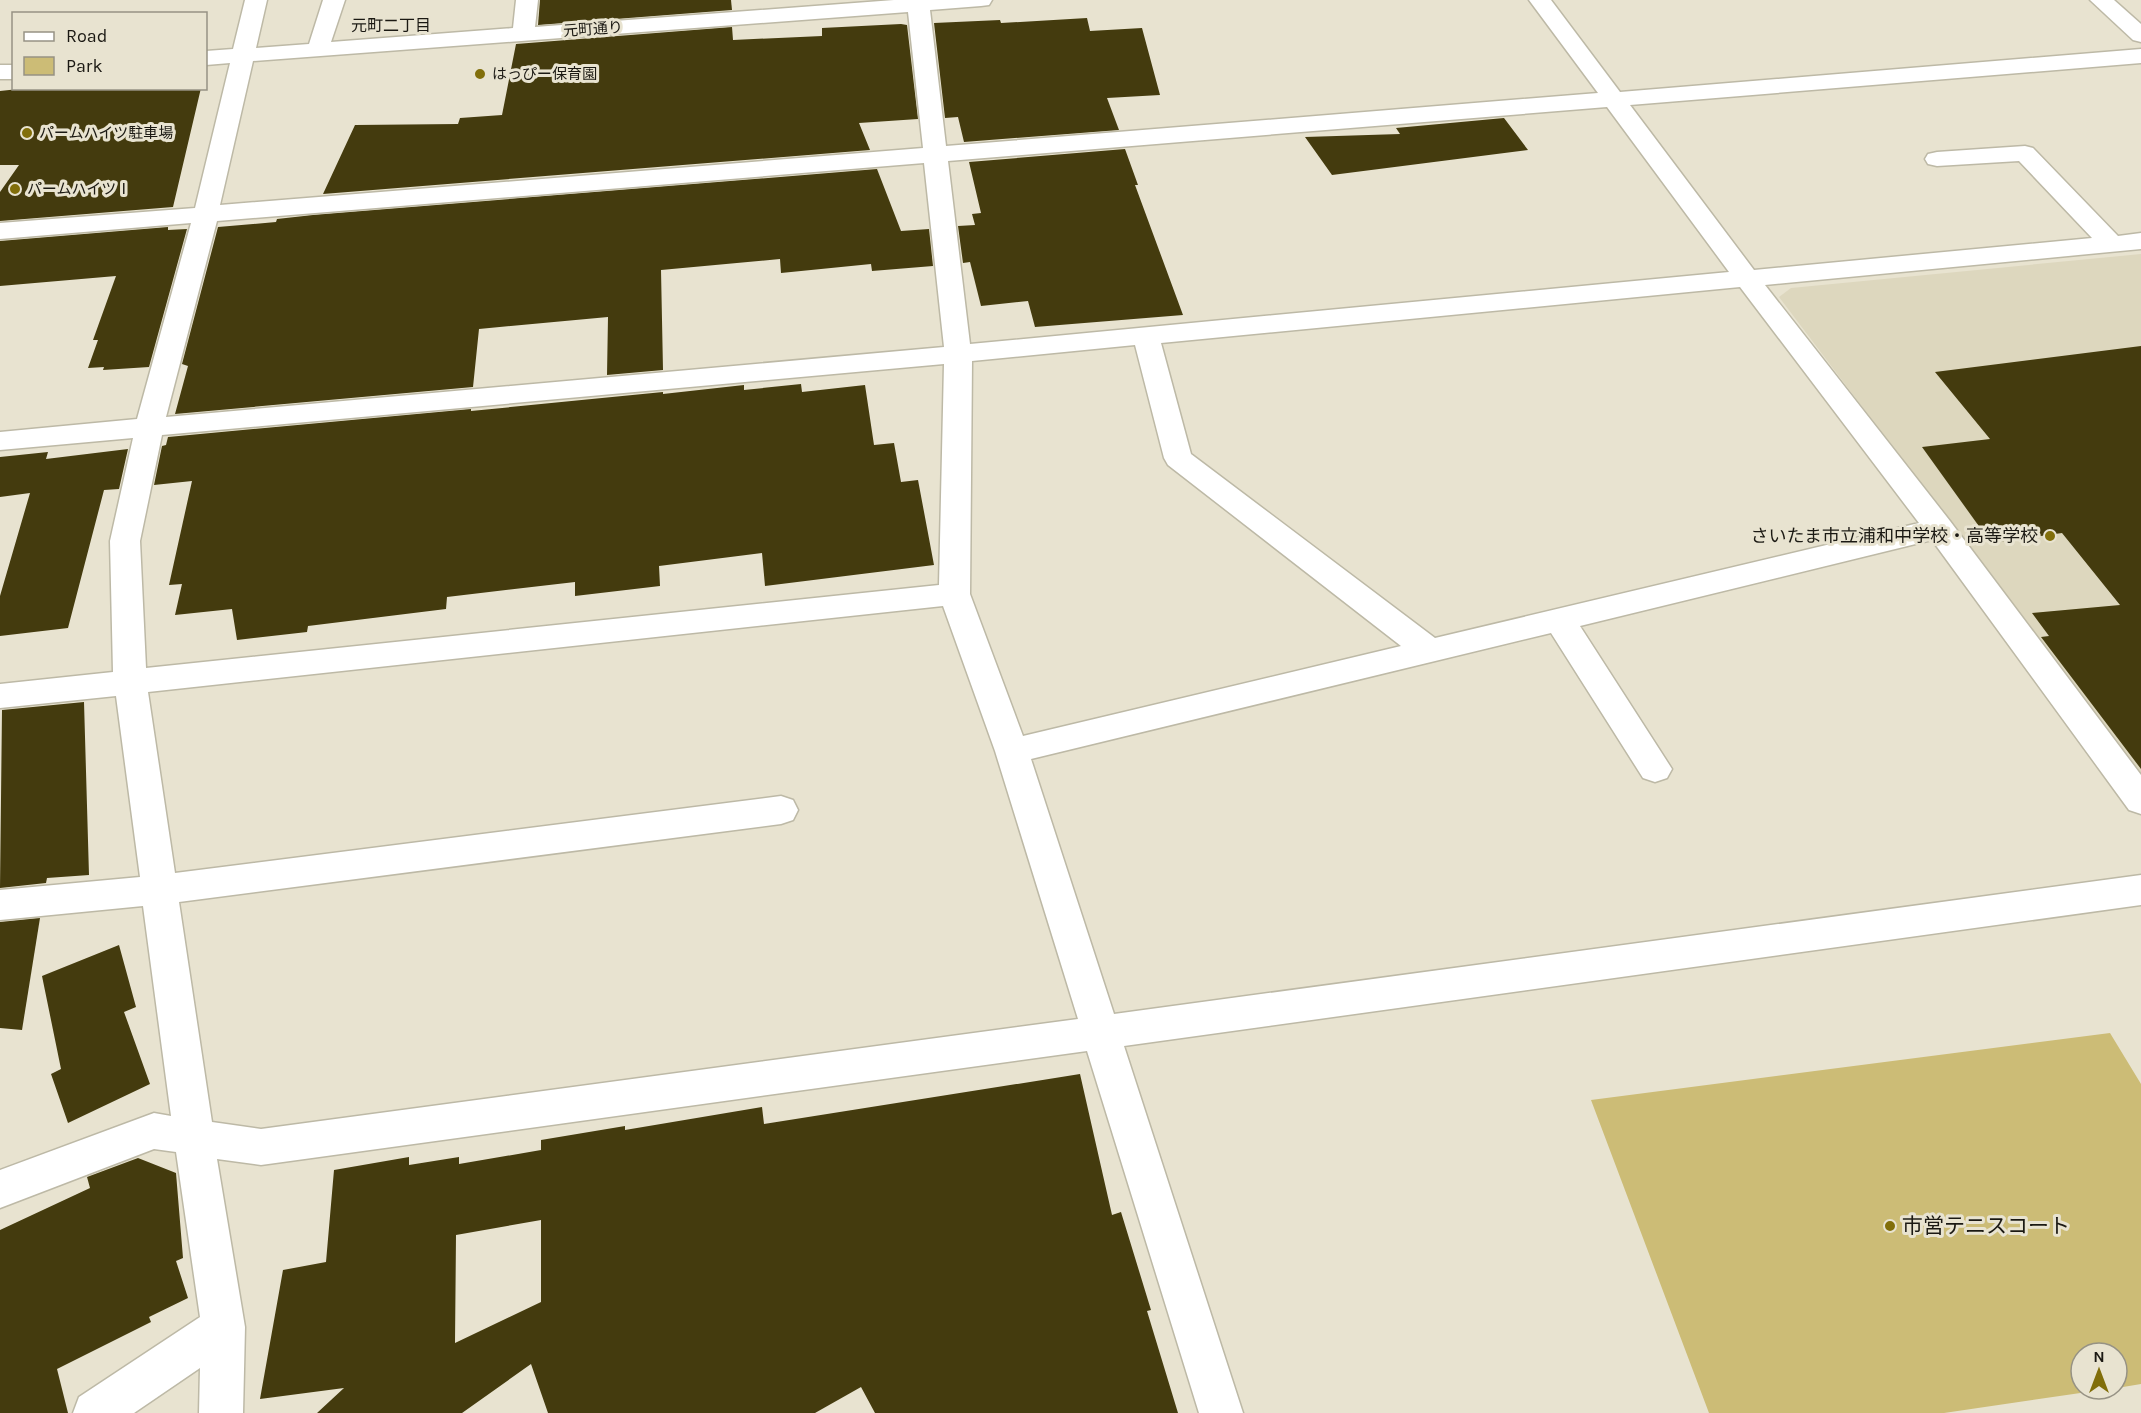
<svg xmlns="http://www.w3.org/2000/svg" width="2141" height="1413" viewBox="0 0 2141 1413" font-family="Karla,'Noto Sans JP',sans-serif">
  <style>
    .built { fill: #ddd7be }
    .green { fill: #ccbc76 }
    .building { fill: #443b0e; fill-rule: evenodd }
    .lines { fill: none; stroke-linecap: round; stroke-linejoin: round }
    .minor-casing { stroke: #bdb9a6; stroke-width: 3 }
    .minor { fill: #fff; fill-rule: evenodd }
    .poi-dot { fill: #816e0a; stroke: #e8e3d0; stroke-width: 2 }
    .labels { text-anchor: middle; stroke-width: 6; stroke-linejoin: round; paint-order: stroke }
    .far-street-label { font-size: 15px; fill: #1b1913; stroke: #e8e3d0 }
    .far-poi-label { font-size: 15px; fill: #1b1913; stroke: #e8e3d0; text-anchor: start }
    .far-neighbourhood-label { font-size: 16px; fill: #1b1913; stroke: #e8e3d0 }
    .poi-label { font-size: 18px; fill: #1b1913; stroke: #e8e3d0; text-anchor: end }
    .near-poi-label { font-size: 21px; fill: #1b1913; stroke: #e8e3d0; text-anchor: start }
  </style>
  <rect width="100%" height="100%" fill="#e8e3d0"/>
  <polygon class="built" points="2141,254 2141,775 1779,297 1791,288"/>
  <polygon class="green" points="2110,1033 2141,1084 2141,1384 2117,1388 2117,1353 2081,1353 2081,1389 2108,1389 1944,1413 1709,1413 1591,1100"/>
  <g class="building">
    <polygon points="540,0 731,0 732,10 538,25"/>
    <polygon points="1087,18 1090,31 1142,28 1160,95 1107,98 1119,130 964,142 958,117 945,118 934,23 1000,20 1001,23"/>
    <polygon points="901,24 907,25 918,119 859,123 870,150 323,194 355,125 458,124 460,118 502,115 516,44 732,27 733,40 822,36 822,28"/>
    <polygon points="28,88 201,88 173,207 0,221 0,192 19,165 0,165 0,91"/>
    <polygon points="1504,118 1528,150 1332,175 1305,137 1400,134 1396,128"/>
    <polygon points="1125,149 1138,185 1135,185 1183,315 1035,327 1028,301 981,306 970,262 963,263 958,226 975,225 972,214 981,213 969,162"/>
    <polygon points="877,169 901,231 929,229 933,266 872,271 871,264 781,273 780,259 661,270 663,370 607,375 608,317 479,329 473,387 175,414 188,366 182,364 218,227 276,222 277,219 313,215"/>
    <polygon points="168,227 168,230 187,229 149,367 103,370 104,367 88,368 98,340 93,340 116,276 0,286 0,241"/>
    <polygon points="2141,346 2141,769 2041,637 2049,636 2032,613 2120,605 2062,533 1991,543 1922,447 1990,439 1935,372"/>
    <polygon points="801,384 802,392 865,385 874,445 894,443 901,482 918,480 934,565 765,586 762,553 659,566 660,586 575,596 575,582 447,597 446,609 308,626 307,632 237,640 232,609 175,615 182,584 169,585 192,481 154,485 162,446 166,445 168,437 471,409 471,411 663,392 663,394 744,385 744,390"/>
    <polygon points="128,449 119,489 104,490 68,628 0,636 0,596 30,493 0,497 0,457 48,452 46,459"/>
    <polygon points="84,702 89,875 47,878 46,883 0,888 2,710"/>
    <polygon points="40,918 22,1030 0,1028 0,922"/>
    <polygon points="119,945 136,1007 124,1012 150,1084 68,1123 51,1074 61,1069 42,976"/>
    <path d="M1080,1074L1112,1215L1121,1212L1151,1310L1147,1311L1178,1413H875L861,1387L815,1413H548L531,1364L462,1413H317L344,1388L260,1399L283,1270L326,1262L334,1170L409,1157V1165L459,1157V1164L541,1150V1140L625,1126V1130L762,1107L764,1124ZM541,1220V1302L455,1343L456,1235Z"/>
    <polygon points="138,1158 176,1173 183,1258 176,1261 188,1298 149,1317 151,1322 57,1369 68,1413 0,1413 0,1230 90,1188 87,1177"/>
  </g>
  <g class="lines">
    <g class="minor-casing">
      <g id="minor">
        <path d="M245,0H267L256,48L309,44L323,0H345L331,42L513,28L516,0H538L535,27L894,0H992L989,5L981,6L930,10L946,146L1598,93L1529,0H1551L1620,92L2141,49V63L1630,105L1754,270L2092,238L2019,161L1937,166L1928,164L1925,159L1928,154L1937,152L2025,146L2033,148L2118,236L2141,233V249L1765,285L1950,521L2141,775V814L2129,810L1932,540L1580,626L1672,769L1667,778L1655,782L1643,778L1551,633L1031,759L1114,1014L2141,875V905L1124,1046L1243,1413H1199L1087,1051L261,1165L217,1159L245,1327L243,1413H199L200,1368L134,1413H73L79,1397L200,1317L176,1152L154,1149L0,1208V1170L154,1113L171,1116L143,906L0,920V890L140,877L116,696L0,708V684L113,672L110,541L133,438L0,450V432L137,419L191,223L0,239V223L195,208L230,63L206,65V51L233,49ZM908,12L923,148L220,205L253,61ZM1607,107L1729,272L970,344L948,161ZM924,163L944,347L166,417L217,221ZM1740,287L1919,523L1435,638L1191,454L1161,343ZM1135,345L1164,458L1168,465L1401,646L1023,736L970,594L972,361ZM944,364L939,585L146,668L140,541L162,435ZM943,606L995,751L1078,1019L261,1129L212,1122L179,902L781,824L793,820L798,810L793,800L781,796L175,873L148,692Z"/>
        <polygon points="2090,0 2114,0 2141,24 2141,42 2133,40"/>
        <rect x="0" y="65" width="14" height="14"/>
      </g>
    </g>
    <use href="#minor" class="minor"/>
  </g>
  <g class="poi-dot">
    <circle cx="480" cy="74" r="6"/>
    <circle cx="27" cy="133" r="6"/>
    <circle cx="15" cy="189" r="6"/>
    <circle cx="2050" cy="536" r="6"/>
    <circle cx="1890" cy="1226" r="6"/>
  </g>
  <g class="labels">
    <g class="far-street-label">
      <text transform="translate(593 29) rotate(-4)" y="5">元町通り</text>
    </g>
    <g class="far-poi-label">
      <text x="492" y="79">はっぴー保育園</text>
      <text x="39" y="138">パームハイツ駐車場</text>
      <text x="27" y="194">パームハイツⅠ</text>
    </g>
    <g class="far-neighbourhood-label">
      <text x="391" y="31">元町二丁目</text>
    </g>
    <g class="poi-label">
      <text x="2038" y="542">さいたま市立浦和中学校・高等学校</text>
    </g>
    <g class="near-poi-label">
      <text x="1902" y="1233">市営テニスコート</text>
    </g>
  </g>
  <rect x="12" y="12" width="195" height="78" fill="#e8e3d0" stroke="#969284" stroke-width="1.5"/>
  <rect x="24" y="32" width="30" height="9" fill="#ffffff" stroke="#969284" stroke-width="1.5"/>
  <text x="66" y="42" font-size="18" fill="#1b1913">Road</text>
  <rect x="24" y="57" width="30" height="18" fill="#ccbc76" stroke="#969284" stroke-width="1.5"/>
  <text x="66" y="72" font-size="18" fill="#1b1913">Park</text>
  <g transform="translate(2099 1371)"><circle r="28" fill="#e8e3d0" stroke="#969284" stroke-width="1.5"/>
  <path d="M0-4.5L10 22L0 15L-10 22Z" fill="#816e0a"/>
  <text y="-9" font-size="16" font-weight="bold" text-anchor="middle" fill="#1b1913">N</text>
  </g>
</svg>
